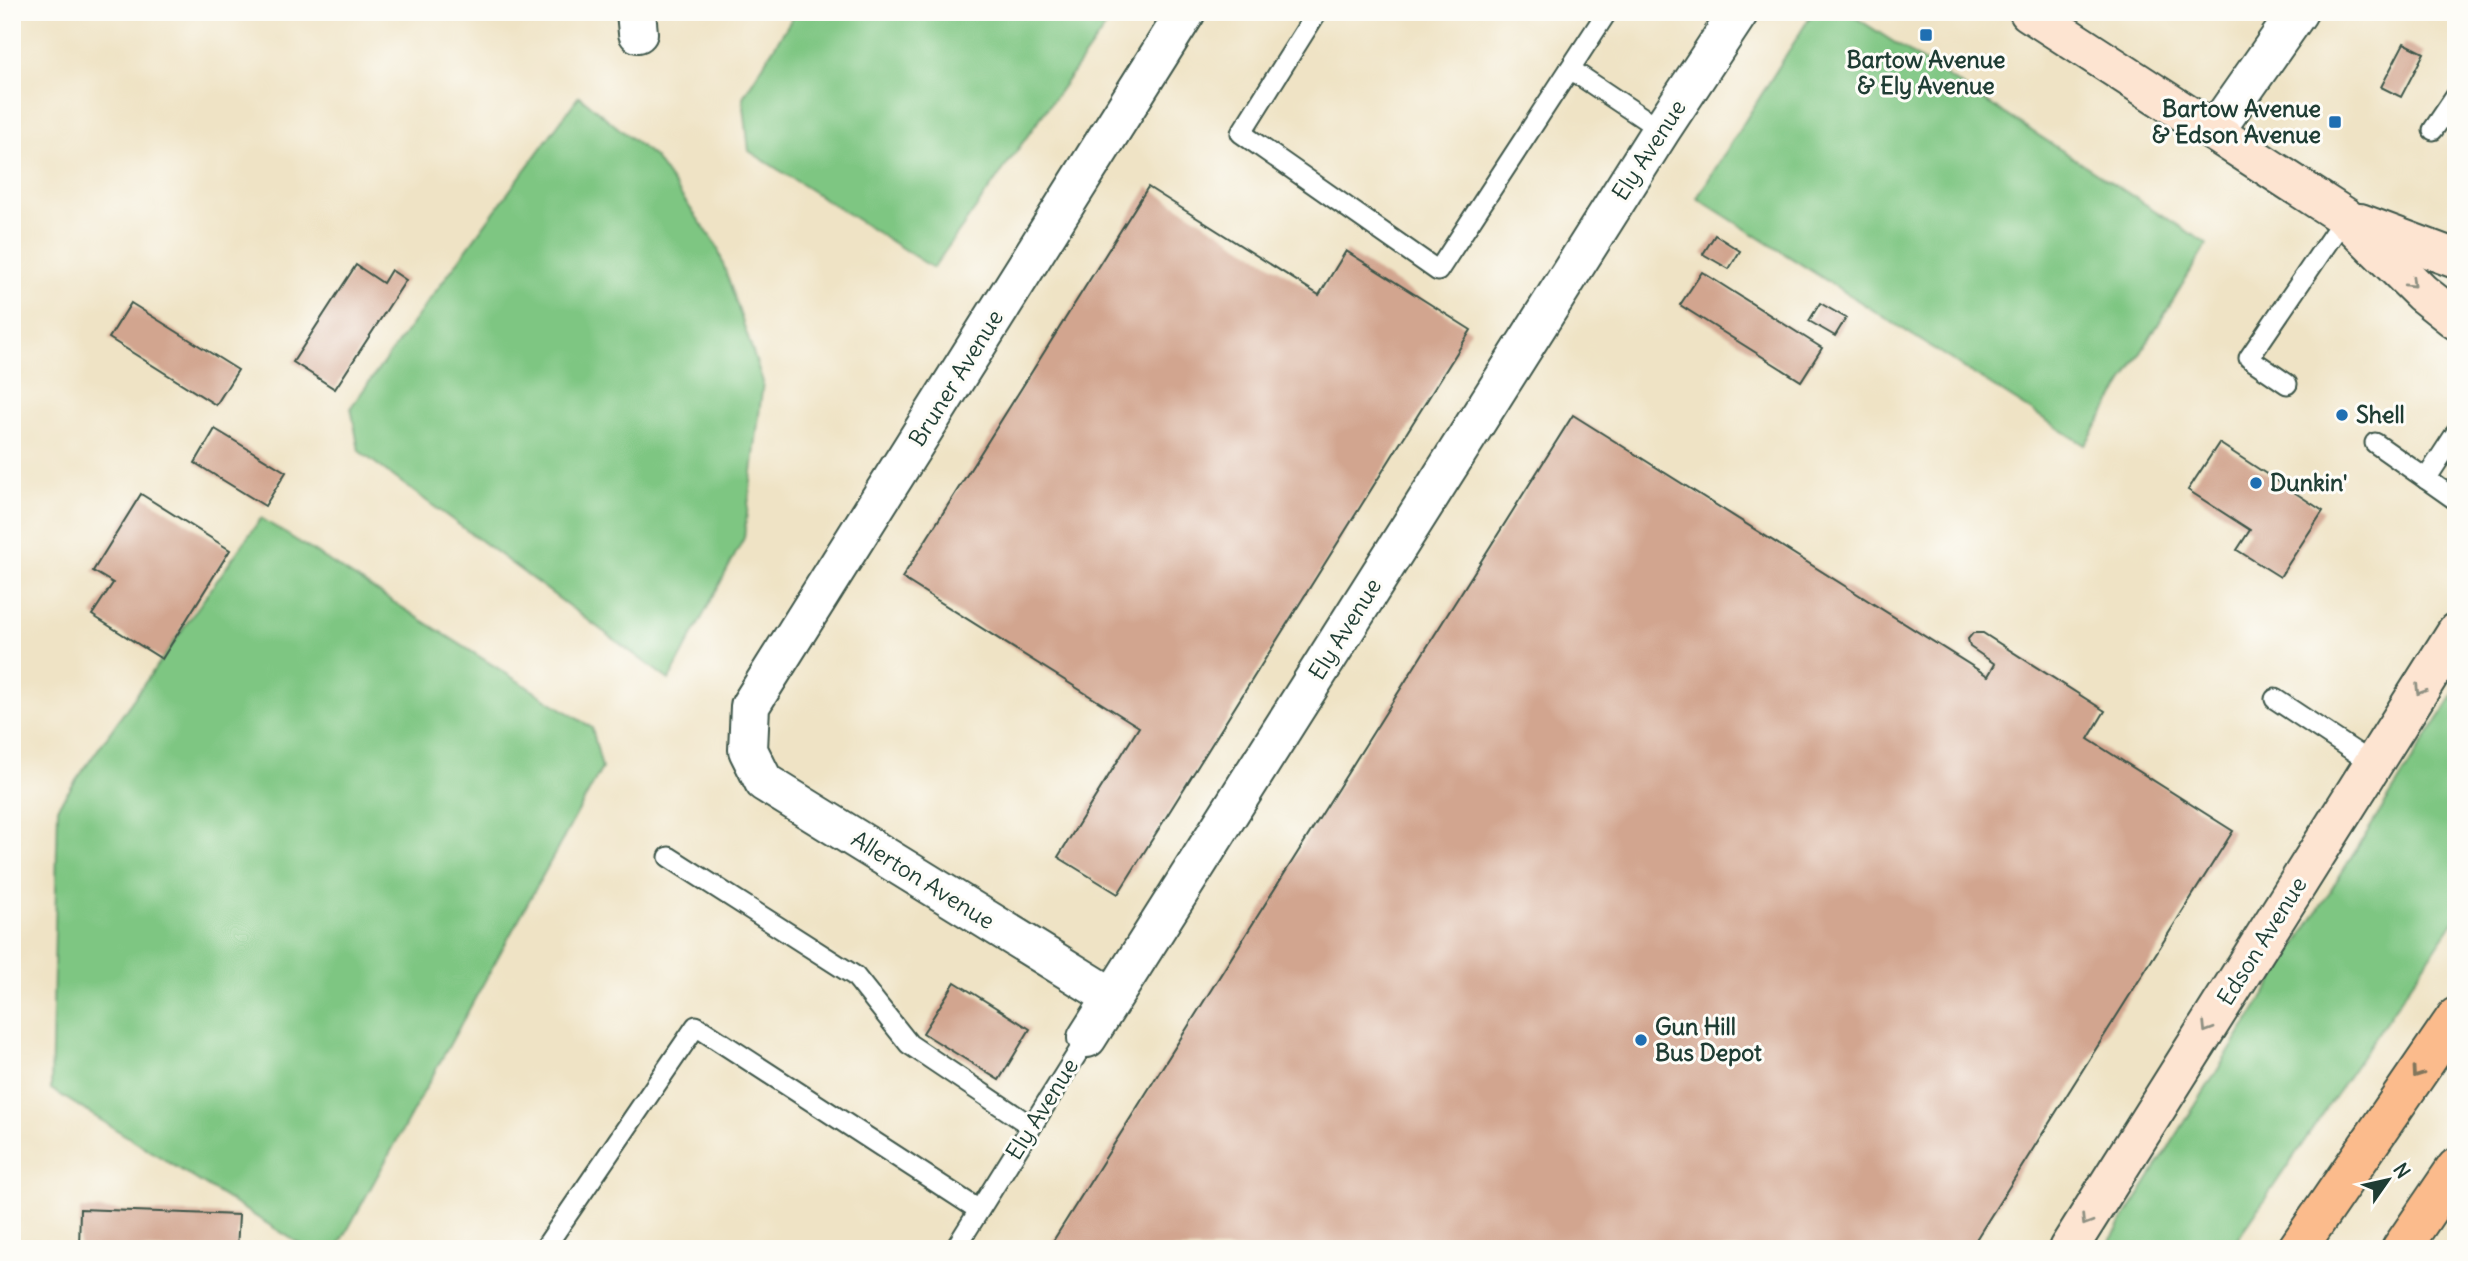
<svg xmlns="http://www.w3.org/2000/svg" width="2468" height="1261" viewBox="0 0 2468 1261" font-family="Delius,sans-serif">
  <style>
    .green { fill: #7ec682; stroke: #4e825b; stroke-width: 2 }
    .building { fill: #d2a58f }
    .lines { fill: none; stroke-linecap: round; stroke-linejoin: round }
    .service-casing { stroke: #3e564a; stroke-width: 23 }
    .minor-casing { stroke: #3e564a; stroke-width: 42 }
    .tertiary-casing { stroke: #3e564a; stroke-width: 42 }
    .secondary-casing { stroke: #3e564a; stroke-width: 42 }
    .motorway-casing { stroke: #3e564a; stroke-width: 42 }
    .service { stroke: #fff; stroke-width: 19 }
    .minor { stroke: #fff; stroke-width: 38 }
    .tertiary { stroke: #fff; stroke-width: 38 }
    .secondary { stroke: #fde4d1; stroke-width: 38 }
    .motorway { stroke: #fbbb8c; stroke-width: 38 }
    .oneway { stroke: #8e9082 }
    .oneway2 { stroke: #82765c }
    .poi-dot { fill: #1f6fb2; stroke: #fdfcf7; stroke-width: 2.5 }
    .labels { text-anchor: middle; stroke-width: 6; stroke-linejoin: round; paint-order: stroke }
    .poi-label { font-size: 23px; font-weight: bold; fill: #1f3d34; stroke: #fdfcf7; text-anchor: start }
    .street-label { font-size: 23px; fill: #1f3d34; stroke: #fdfcf7 }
  </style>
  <rect width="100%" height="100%" fill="#fdfcf7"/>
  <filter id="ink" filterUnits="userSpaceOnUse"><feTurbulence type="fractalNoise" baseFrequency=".0143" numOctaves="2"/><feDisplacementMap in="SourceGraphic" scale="14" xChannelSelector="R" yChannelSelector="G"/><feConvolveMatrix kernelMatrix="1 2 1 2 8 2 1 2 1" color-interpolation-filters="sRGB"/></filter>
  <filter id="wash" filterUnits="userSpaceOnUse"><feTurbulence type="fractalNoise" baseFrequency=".00686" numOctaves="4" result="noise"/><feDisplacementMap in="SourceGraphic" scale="28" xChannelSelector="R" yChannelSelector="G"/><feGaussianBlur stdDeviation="1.57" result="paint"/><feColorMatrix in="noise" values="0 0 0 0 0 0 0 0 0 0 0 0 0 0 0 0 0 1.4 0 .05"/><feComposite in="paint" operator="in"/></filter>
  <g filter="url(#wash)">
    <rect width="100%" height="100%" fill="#efe3c5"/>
    <g class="green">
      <polygon points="796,12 1102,12 1106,26 933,268 749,151 743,97"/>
      <polygon points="1813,12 1847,12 2207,244 2085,445 1697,198"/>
      <polygon points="579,96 654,157 717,246 763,382 744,538 669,680 359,451 351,407"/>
      <polygon points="261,518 592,728 602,768 337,1249 308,1249 51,1089 58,806"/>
      <polygon points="2456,691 2456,918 2231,1249 2105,1249"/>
    </g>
    <g id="blocks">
      <g class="building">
        <polygon points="2404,43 2424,53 2401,97 2381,87"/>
        <polygon points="1148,187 1319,295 1346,251 1471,330 1118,894 1058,857 1139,727 902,578"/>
        <polygon points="1715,235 1740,251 1729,269 1703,254"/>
        <polygon points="356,265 383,283 391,270 406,280 335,389 293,362"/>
        <polygon points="1702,272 1822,348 1801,381 1680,305"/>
        <polygon points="131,303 238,370 216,405 109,338"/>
        <polygon points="1820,303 1846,318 1835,336 1809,321"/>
        <polygon points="1573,415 1988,676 1995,664 1970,647 1968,639 1973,633 1983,633 2105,711 2088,739 2233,831 1970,1249 1048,1249"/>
        <polygon points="215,429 286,472 265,506 195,463"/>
        <polygon points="2219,443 2323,511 2280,577 2237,550 2250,530 2188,490"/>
        <polygon points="141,494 230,550 162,659 92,615 113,583 93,571"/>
        <polygon points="955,982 1030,1029 999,1080 923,1033"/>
        <polygon points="80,1209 239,1215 237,1249 79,1249"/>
      </g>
    </g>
  </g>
  <g filter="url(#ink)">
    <use href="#blocks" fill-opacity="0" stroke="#3e564a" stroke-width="2"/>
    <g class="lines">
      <g class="service-casing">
        <g id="service">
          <polyline points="1317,12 1241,133 1438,271 1607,12"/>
          <polyline points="1570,69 1661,130"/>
          <polyline points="2433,130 2456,96"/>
          <polyline points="2287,384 2249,358 2345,217"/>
          <polyline points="2375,443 2456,500"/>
          <polyline points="2426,479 2456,433"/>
          <polyline points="2275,699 2373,764"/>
          <polyline points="669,857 855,976 909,1044 1031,1126"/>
          <polyline points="544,1249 696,1026 979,1210"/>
          <polyline points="955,1249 1087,1038"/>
        </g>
      </g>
      <g class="minor-casing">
        <g id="minor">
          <polyline points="636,12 638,33"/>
          <polyline points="1112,997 764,782 748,750 750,706 1186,12"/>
          <polyline points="1087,1038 1661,130 1739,12"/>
        </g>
      </g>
      <g class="tertiary-casing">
        <polyline id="tertiary" points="2214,132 2298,12"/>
      </g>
      <g class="secondary-casing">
        <g id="secondary">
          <polyline points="2029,12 2345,217 2422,293 2456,320"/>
          <polyline points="2360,223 2456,259"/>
          <polyline points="2068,1249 2456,632"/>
        </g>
      </g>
      <g class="motorway-casing">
        <g id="motorway">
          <polyline points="2297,1249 2456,1017"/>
          <polyline points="2401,1249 2456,1168"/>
        </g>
      </g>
      <use href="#service" class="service"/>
      <use href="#minor" class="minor"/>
      <use href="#tertiary" class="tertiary"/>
      <use href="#secondary" class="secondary"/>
      <use href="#motorway" class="motorway"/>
    </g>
    <defs><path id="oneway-chevron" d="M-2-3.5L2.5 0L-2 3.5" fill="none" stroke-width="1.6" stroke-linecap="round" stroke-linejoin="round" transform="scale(1.75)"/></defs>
    <g class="oneway">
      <use href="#oneway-chevron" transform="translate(2411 283) rotate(45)"/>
      <use href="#oneway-chevron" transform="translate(2420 690) rotate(122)"/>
      <use href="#oneway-chevron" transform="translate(2207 1028) rotate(122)"/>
      <use href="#oneway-chevron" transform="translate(2086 1221) rotate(122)"/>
    </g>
    <use class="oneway2" href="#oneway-chevron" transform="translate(2417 1073) rotate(125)"/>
  </g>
  <g class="poi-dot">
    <rect x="1919" y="28" width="14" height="14" rx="3.5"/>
    <rect x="2328" y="115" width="14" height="14" rx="3.5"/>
    <circle cx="2342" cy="415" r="7"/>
    <circle cx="2256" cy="483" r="7"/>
    <circle cx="1641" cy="1040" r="7"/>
  </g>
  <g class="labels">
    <g class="poi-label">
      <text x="1926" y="68" text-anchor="middle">Bartow Avenue<tspan x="1926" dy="26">&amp; Ely Avenue</tspan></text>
      <text x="2321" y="117" text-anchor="end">Bartow Avenue<tspan x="2321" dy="26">&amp; Edson Avenue</tspan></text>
      <text x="2356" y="423">Shell</text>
      <text x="2270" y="491">Dunkin'</text>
      <text x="1655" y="1035">Gun Hill<tspan x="1655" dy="26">Bus Depot</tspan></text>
    </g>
    <g class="street-label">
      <text transform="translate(1649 150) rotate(-57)" y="8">Ely Avenue</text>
      <text transform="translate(956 378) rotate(-58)" y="8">Bruner Avenue</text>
      <text transform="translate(1345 629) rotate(-58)" y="8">Ely Avenue</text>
      <text transform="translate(923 880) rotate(32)" y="8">Allerton Avenue</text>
      <text transform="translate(2262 941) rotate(-58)" y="8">Edson Avenue</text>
      <text transform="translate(1042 1109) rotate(-58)" y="8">Ely Avenue</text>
    </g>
  </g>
  <rect width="2468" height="1261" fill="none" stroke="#fdfcf7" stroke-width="42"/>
  <g transform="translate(2388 1180) rotate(56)" stroke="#fdfcf7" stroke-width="5" paint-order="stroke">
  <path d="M0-5L12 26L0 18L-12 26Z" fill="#1f3d34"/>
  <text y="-10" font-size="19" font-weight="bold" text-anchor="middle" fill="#1f3d34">N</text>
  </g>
</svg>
